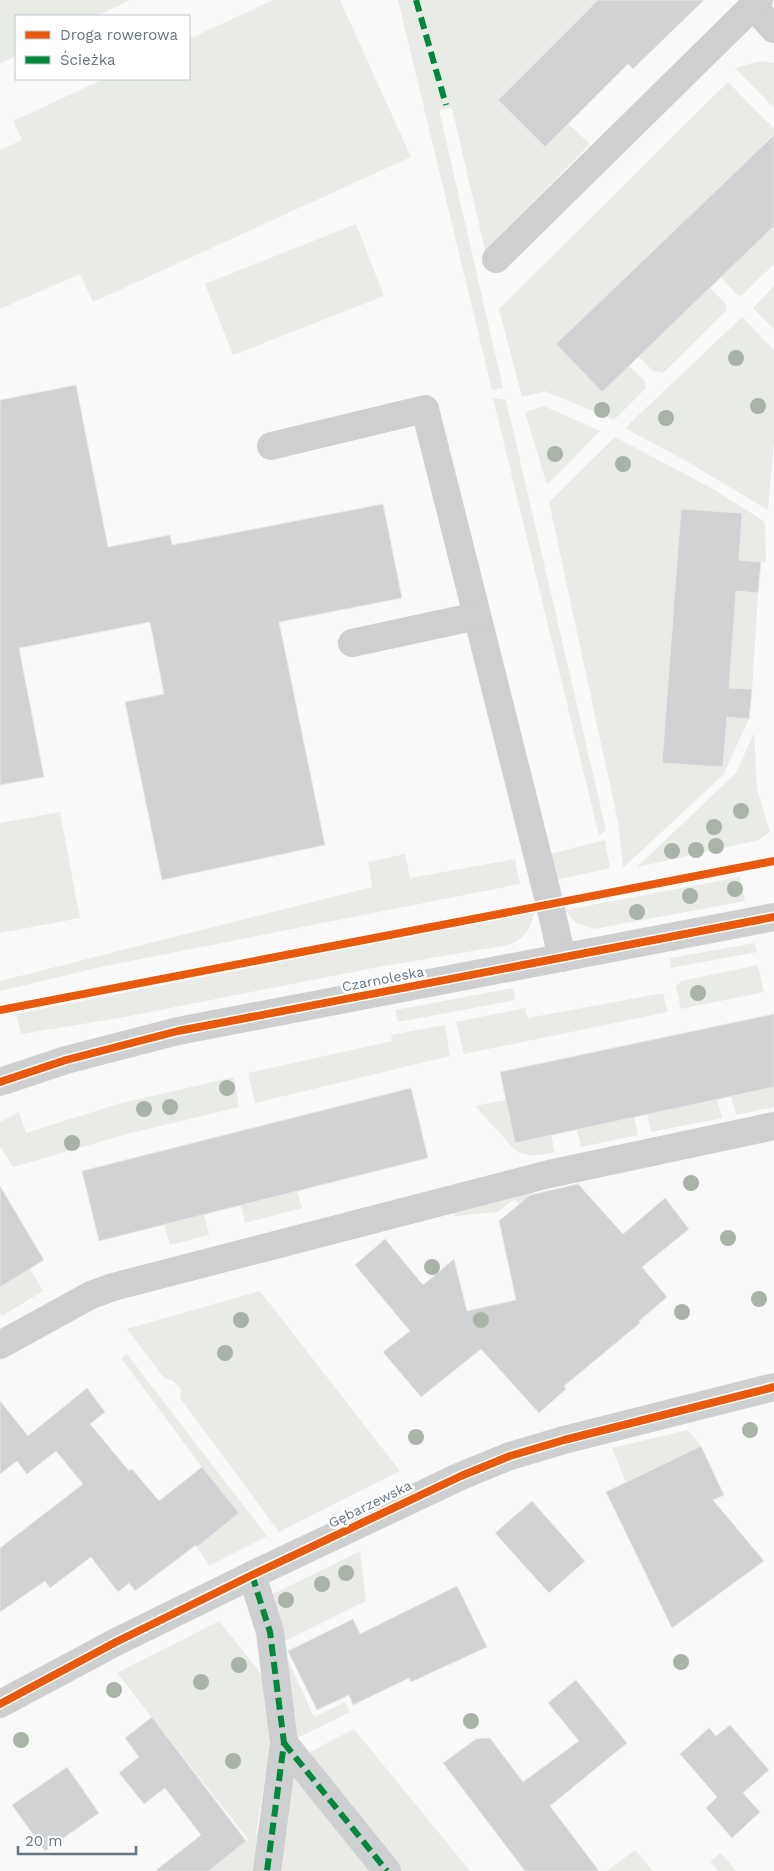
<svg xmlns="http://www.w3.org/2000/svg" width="774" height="1871" viewBox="0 0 774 1871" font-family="'Work Sans',sans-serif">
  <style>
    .green { fill: #e8ebe6 }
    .building { fill: #d0d2d3; stroke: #e8e8e8 }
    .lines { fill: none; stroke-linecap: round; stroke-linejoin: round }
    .minor { stroke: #cecfd0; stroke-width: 28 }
    .quiet { stroke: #00873e; stroke-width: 6; stroke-dasharray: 12 6; stroke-linecap: butt }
    .cycleway-casing { stroke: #fff; stroke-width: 11 }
    .cycleway { stroke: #e8590c; stroke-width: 8 }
    .tree { fill: #a9b3a7 }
    .labels { text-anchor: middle; stroke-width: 5; stroke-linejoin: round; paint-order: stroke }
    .street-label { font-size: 14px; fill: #657683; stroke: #fff }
  </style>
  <rect width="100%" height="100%" fill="#f9f9f9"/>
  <g class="green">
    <polygon points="0,0 130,0 97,16 16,16 16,56 0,64"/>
    <polygon points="273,0 340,0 411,157 93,302 80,274 0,309 0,150 22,140 13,121 104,79 189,79 189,39"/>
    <polygon points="398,0 598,0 545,147 569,124 590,144 485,250 452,108 439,110 503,388 492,390"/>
    <polygon points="760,61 774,63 774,108 735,68"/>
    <polygon points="728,82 774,129 774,139 771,137 557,344 629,366 645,381 646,388 614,420 545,391 522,397 499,309"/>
    <polygon points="356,224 384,296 233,355 205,284"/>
    <polygon points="774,226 774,264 741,296 736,294 721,277"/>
    <polygon points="774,286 774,329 753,308"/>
    <polygon points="710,288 726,304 727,310 663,373 653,371 638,356"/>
    <polygon points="742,317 774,350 774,440 768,510 686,461 625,428"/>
    <polygon points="493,398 506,400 606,830 599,836"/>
    <polygon points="544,406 600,431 547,485 525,412"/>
    <polygon points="615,437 715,490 765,522 766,563 739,560 742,513 681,509 662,762 723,767 727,717 749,719 723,775 623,868 618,822 549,502"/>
    <polygon points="736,591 758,593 752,689 729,688"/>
    <polygon points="754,733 757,789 770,832 759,840 637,867 736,773"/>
    <polygon points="60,812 80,918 0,933 0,823"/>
    <polygon points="605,840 610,868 556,880 550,854"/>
    <polygon points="405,854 410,878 515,859 520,884 105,966 0,991 0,981 372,887 368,862"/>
    <polygon points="740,877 745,901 594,929 576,923 565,910"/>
    <path d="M534,912C532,928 524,940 508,945L378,967L125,1017L21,1034L16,1014Z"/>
    <polygon points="755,943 757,952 671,968 670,958"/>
    <polygon points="758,965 764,992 681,1009 676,987 681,981"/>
    <polygon points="513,988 515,1000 398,1022 395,1010"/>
    <polygon points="663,993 668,1012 464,1054 456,1022 525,1008 528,1018"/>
    <polygon points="445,1025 450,1056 255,1103 248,1073 392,1041 391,1035"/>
    <polygon points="234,1077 239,1107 127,1134 13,1167 0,1146 0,1122 19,1112 26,1133 118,1104"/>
    <polygon points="774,1087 774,1107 736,1115 731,1097"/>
    <polygon points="717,1099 722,1118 651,1132 647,1114"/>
    <path d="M506,1100L515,1142L551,1135L555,1152C539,1155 528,1159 514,1149L475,1106Z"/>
    <polygon points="634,1117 638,1135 581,1147 577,1130"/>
    <polygon points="542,1186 519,1204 514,1199 498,1212 455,1216 454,1212"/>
    <polygon points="297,1190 302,1208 245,1223 241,1205"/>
    <polygon points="204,1214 209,1235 170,1245 164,1224"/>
    <polygon points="30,1269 43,1291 2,1316 0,1313 0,1287"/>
    <polygon points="260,1291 400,1471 279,1532 180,1398 181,1390 173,1381 164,1378 127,1329"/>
    <polygon points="127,1354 267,1536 209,1566 197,1547 239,1513 202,1467 121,1358"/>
    <polygon points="688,1430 701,1446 626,1482 612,1448"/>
    <polygon points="360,1551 366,1601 283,1642 269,1596"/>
    <polygon points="219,1621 263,1676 270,1748 256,1833 261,1834 256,1871 209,1871 248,1839 117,1673"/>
    <polygon points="287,1658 314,1717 345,1702 350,1712 295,1739"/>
    <polygon points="354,1729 470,1871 394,1871 315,1773 310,1752"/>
    <polygon points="293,1764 378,1871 277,1871"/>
    <polygon points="635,1850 653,1871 607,1871"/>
    <polygon points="721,1853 736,1871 718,1871 710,1861"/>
  </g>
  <g class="building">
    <polygon points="598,0 704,0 633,69 628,64 545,147 498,100"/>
    <polygon points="774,135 774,226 602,392 556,344"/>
    <polygon points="76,385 108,547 170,535 172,545 383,504 402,598 279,622 325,845 162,880 125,702 164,694 150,622 19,648 44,777 0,785 0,400"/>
    <polygon points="681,509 742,513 739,560 761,562 758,593 736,591 729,688 752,689 749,719 727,717 723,767 662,763"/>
    <polygon points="774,1014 774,1087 515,1143 500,1072"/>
    <polygon points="411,1088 428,1158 99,1241 82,1171"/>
    <polygon points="578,1184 623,1234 665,1198 689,1229 642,1267 667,1297 639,1321 640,1323 564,1386 566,1389 539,1413 481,1349 421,1397 383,1352 410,1331 355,1265 385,1239 423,1285 454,1259 467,1311 516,1300 499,1221 530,1195"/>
    <polygon points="0,1186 44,1260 0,1287"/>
    <polygon points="87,1388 105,1412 90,1424 129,1471 132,1469 159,1501 202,1467 239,1513 197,1547 196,1545 135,1591 129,1583 118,1592 91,1557 50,1588 45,1581 0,1612 0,1548 83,1484 56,1451 27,1474 17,1461 0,1474 0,1401 28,1436"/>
    <polygon points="701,1446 724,1495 713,1500 764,1561 672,1628 606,1492"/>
    <polygon points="532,1501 585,1561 549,1593 495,1533"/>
    <polygon points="457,1586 487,1647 411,1682 409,1678 353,1705 349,1695 317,1710 288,1651 353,1619 360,1634"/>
    <polygon points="576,1680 627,1743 550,1806 599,1871 525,1871 443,1763 476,1739 490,1738 523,1782 579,1741 548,1703"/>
    <polygon points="152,1717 246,1841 209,1871 155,1871 201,1835 165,1788 144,1804 119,1773 139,1757 125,1738"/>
    <polygon points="730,1725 769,1770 743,1793 760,1812 732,1838 706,1808 717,1797 680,1754 709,1728 716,1736"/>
    <polygon points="67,1767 99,1813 45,1851 12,1805"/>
  </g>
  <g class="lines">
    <g class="minor">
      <polyline points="753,6 774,29"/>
      <polyline points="496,259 759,0"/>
      <polyline points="271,446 425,409 550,905 562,958"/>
      <polyline points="352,643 477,616"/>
      <polyline points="0,1082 66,1060 178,1031 774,917"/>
      <polyline points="0,1345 91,1295 113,1287 549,1174 774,1126"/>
      <polyline points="252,1575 270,1632 284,1743 267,1871"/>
      <polyline points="0,1704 116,1642 252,1575 461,1476 510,1456 564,1440 774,1387"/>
      <polyline points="284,1743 387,1871"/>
    </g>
    <g class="quiet">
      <polyline points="416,0 446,105"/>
      <polyline points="252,1575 270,1632 284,1743 267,1871"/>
      <polyline points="284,1743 387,1871"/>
    </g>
    <g class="cycleway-casing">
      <g id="cycleway">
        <polyline points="0,1010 774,861"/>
        <polyline points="0,1082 66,1060 178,1031 774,917"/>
        <polyline points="0,1704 116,1642 252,1575 461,1476 510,1456 564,1440 774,1387"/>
      </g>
    </g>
    <use href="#cycleway" class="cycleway"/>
  </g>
  <g class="tree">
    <circle cx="736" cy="358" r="8"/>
    <circle cx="758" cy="406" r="8"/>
    <circle cx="602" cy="410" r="8"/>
    <circle cx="666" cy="418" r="8"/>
    <circle cx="555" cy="454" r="8"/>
    <circle cx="623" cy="464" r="8"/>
    <circle cx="741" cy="811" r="8"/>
    <circle cx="714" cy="827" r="8"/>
    <circle cx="716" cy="846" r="8"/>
    <circle cx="696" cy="850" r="8"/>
    <circle cx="672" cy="851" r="8"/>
    <circle cx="735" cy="889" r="8"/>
    <circle cx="690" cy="896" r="8"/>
    <circle cx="637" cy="912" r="8"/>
    <circle cx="698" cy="993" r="8"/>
    <circle cx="227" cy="1088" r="8"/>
    <circle cx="170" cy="1107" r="8"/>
    <circle cx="144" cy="1109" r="8"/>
    <circle cx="72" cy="1143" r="8"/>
    <circle cx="691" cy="1183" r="8"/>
    <circle cx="728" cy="1238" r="8"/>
    <circle cx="432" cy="1267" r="8"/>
    <circle cx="759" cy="1299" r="8"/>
    <circle cx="682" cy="1312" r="8"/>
    <circle cx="241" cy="1320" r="8"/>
    <circle cx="481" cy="1320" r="8"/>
    <circle cx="225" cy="1353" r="8"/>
    <circle cx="750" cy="1430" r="8"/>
    <circle cx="416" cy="1437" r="8"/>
    <circle cx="346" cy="1573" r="8"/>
    <circle cx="322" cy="1584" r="8"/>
    <circle cx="286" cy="1600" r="8"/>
    <circle cx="681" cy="1662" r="8"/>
    <circle cx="239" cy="1665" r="8"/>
    <circle cx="201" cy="1682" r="8"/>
    <circle cx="114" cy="1690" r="8"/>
    <circle cx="471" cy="1721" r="8"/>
    <circle cx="21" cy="1740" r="8"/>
    <circle cx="233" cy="1761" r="8"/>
  </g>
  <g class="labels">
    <g class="street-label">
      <text transform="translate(383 979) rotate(-11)" y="5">Czarnoleska</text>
      <text transform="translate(370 1504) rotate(-26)" y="5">Gębarzewska</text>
    </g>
  </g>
  <rect x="15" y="15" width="175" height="65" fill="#ffffff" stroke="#c1c8cd"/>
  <rect x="25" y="31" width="25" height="8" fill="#e8590c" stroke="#c1c8cd"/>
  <text x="60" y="40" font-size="15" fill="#657683">Droga rowerowa</text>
  <rect x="25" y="56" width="25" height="8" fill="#00873e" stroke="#c1c8cd"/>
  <text x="60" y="65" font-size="15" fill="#657683">Ścieżka</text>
  <path d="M18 1846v8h118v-8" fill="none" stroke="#657683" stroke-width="2.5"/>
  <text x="25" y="1846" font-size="15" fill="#657683" stroke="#ffffff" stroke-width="4" paint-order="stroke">20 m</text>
</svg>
